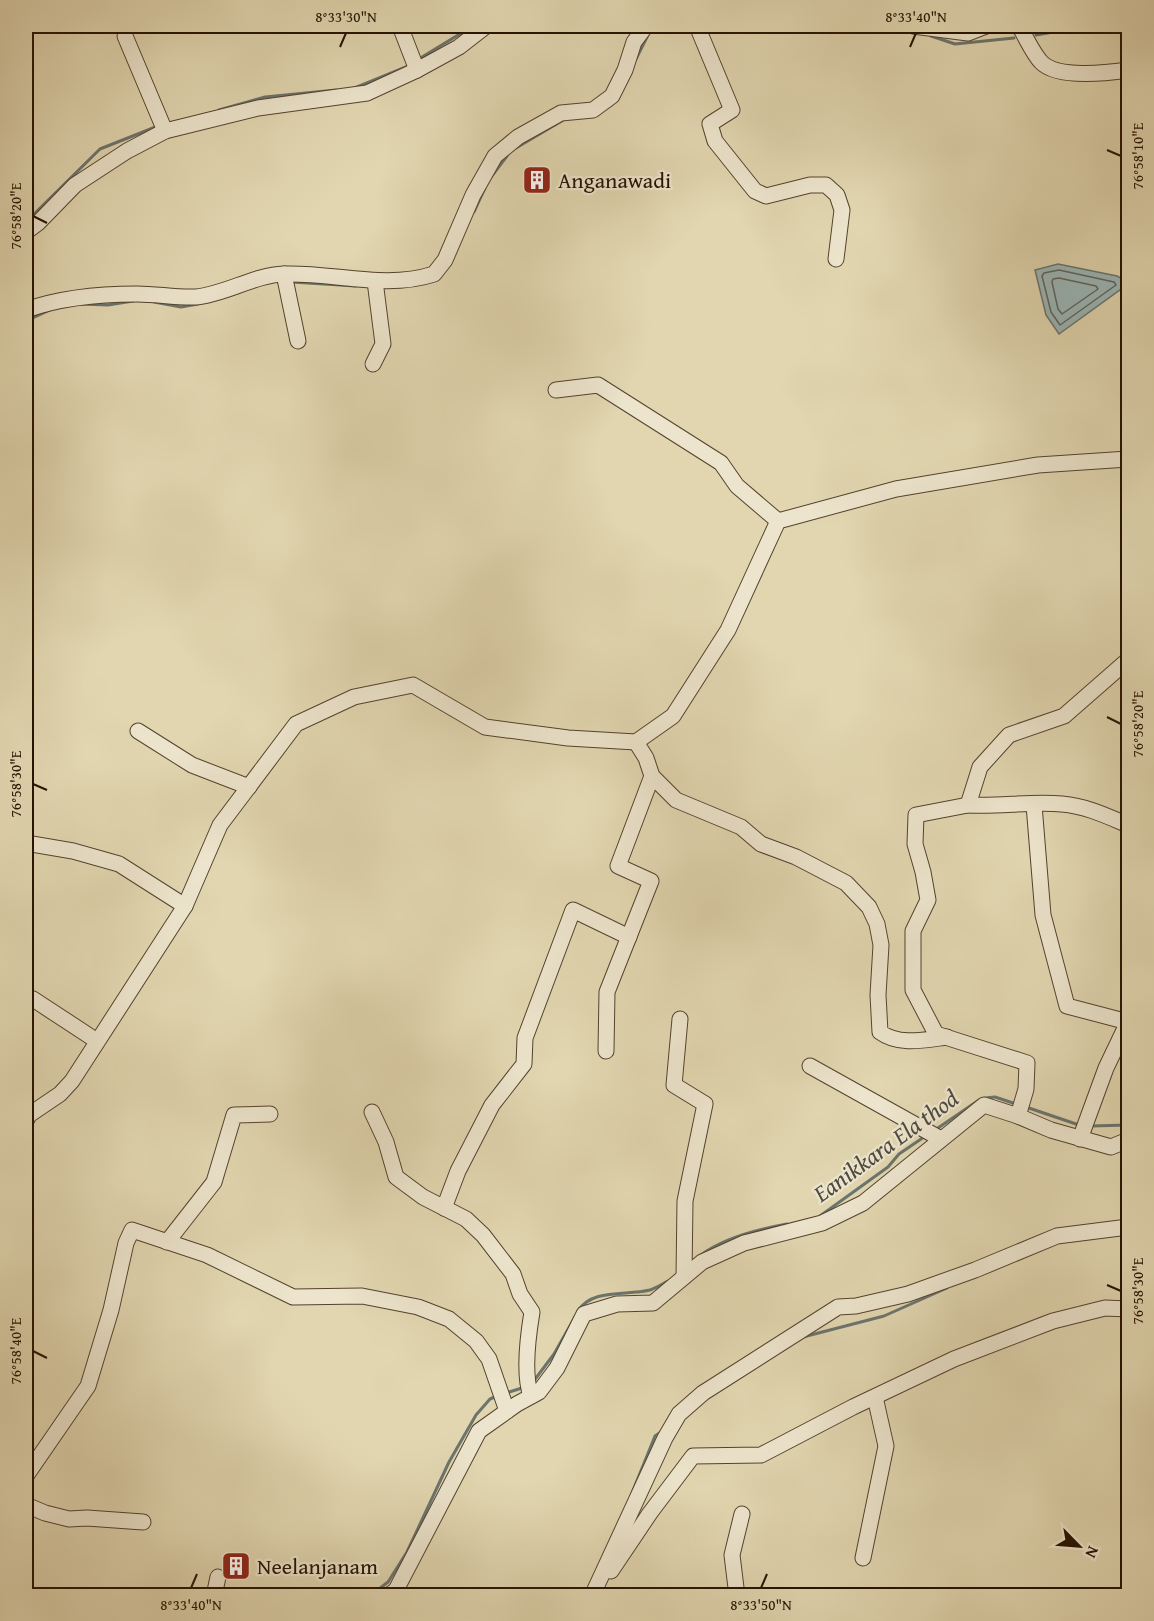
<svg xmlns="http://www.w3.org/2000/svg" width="1154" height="1621" viewBox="0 0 1154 1621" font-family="'Gentium Book Plus',serif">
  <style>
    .water { fill: #9ab6b7; stroke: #6b746e; stroke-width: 1.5 }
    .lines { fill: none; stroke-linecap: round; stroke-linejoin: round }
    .shore { stroke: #60645c; stroke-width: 1.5 }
    .stream { stroke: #6b746e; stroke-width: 3 }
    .minor-casing { stroke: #54422d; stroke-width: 17 }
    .minor { stroke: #ece4cc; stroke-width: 15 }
    .ticks { fill: none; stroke: #251101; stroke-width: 2 }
    .labels { text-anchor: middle; stroke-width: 4.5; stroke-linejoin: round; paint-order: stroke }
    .poi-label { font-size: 22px; fill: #251101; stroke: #ece4cc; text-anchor: start }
    .water-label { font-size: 24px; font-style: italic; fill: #4e4b41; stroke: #ece4cc }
    .neatline { fill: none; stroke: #251101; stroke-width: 2 }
    .ticks-label { font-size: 15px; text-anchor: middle; fill: #251101 }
  </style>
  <rect width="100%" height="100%" fill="#e1d6b0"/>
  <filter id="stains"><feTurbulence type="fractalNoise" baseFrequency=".00333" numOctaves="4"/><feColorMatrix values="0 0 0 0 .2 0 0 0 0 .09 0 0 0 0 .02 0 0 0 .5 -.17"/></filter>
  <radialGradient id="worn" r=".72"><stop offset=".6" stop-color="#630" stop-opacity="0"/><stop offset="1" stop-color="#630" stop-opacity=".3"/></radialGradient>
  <polygon class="water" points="1058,264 1117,276 1128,282 1128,284 1059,334 1046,315 1035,270"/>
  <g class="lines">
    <g class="shore">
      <polygon points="1059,270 1114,282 1116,285 1060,325 1051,312 1042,276 1044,273"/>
      <polygon points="1059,278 1096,286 1098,289 1062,314 1058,309 1052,282 1053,279"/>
    </g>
    <g class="stream">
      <polyline points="871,26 910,31"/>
      <polyline points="1036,35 1088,26"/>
      <polyline points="931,36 955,44 1014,38"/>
      <polyline points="422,57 473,26"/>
      <polyline points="636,59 648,35"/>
      <polyline points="357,87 406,67"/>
      <polyline points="219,110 265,97 336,90"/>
      <polyline points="516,148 565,119"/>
      <polyline points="491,177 507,156"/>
      <polyline points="474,212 485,188"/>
      <polyline points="26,222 100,149 158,126"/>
      <polyline points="291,282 356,286"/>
      <polyline points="154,302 181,307 198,304"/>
      <polyline points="80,304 108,305 133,301"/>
      <polyline points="26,321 50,310"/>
      <polyline points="985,1098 995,1097 1016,1104"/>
      <polyline points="1026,1107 1079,1125"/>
      <polyline points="1091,1126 1128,1125"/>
      <polyline points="935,1130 979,1100"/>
      <polyline points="820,1216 888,1167 899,1154 924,1137"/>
      <path d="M701,1255C725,1237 759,1229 787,1224"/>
      <path d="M578,1311C592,1288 626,1296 650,1290C656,1288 662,1284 668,1281"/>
      <polyline points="803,1337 884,1316 947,1288"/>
      <polyline points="533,1382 554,1354 575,1317"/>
      <polyline points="506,1393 522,1388"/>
      <polyline points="632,1493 655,1436 661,1432"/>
      <polyline points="370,1596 388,1582 407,1552 449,1462 476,1415 490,1399 497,1396"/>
    </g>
    <g class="minor-casing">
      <g id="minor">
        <polyline points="400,26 417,70"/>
        <polyline points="697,26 732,110 710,124 715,141 755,191 766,196 810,185 826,185 837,195 842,210 836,259"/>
        <polyline points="913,26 968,33 986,26"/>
        <path d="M1019,26C1026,37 1032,52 1041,62C1057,79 1107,73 1128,70"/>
        <polyline points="125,36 165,131"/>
        <polyline points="26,232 38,223 75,185 127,151 165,131 258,108 367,93 417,70 459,47 486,26"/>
        <polyline points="284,274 298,341"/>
        <path d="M26,310C62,297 99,294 137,294C157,294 176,298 196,297C226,294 254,275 284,274C333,272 385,290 434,274L445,260L473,195L495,156L518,137L561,113L593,110L612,96L625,70L634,42L646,26"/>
        <polyline points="373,364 383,344 375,281"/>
        <polyline points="556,390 598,385 721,463 737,486 778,521"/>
        <path d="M1128,660L1064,716L1009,735L980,767L968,805C999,807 1031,801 1062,804C1086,806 1107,816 1128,825"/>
        <polyline points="138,731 192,765 249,787"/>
        <path d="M636,742L646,758L652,776L676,800L741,827L761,844L796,857L846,883L869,907L877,924L881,945L878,995L880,1032C899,1046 924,1040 947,1037"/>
        <polyline points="968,805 916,815 915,844 923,872 928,900 913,931 913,990 936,1034 1027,1063 1026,1089 1018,1116"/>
        <polyline points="1034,805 1043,915 1067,1006 1128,1022 1106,1068 1080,1139"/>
        <polyline points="26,843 73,851 119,864 185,906"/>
        <polyline points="33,999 97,1041"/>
        <polyline points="680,1019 674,1085 705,1104 685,1201 684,1277"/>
        <polyline points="606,1051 607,992 651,881 618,866 652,776"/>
        <polyline points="810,1066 941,1139"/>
        <path d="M372,1112L386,1142L396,1177L423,1197L466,1219L483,1235L513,1274L520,1294L532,1312C528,1336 523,1374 531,1396"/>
        <polyline points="26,1121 29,1115 60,1094 72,1081 185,906 220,825 296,724 354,697 413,685 485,727 568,738 636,742 673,716 728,630 778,521 896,489 1038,465 1128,459"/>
        <polyline points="444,1208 458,1171 492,1105 524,1064 525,1038 573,910 629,937"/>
        <polyline points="167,1242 214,1182 234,1115 270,1114"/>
        <polyline points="26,1476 88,1386 111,1310 126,1243 132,1230 207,1255 293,1297 362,1296 418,1307 449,1319 476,1341 489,1359 507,1411"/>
        <polyline points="26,1505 45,1513 69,1519 87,1518 143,1522"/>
        <polyline points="863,1558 886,1446 875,1397"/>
        <polyline points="611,1571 650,1513 693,1456 761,1455 853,1407 954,1359 1053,1321 1105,1308 1128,1309"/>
        <polyline points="214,1596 218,1577"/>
        <polyline points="388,1596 396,1590 479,1431 517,1404 539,1392 557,1368 584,1314 617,1304 653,1303 702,1262 744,1243 822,1223 863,1203 984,1105 1018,1116 1051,1130 1111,1147 1128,1140"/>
        <polyline points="592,1596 665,1438 679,1414 703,1393 838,1307 856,1306 908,1294 975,1270 1057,1236 1128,1227"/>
        <polyline points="737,1596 732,1555 742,1514"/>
      </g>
    </g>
    <use href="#minor" class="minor"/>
  </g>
  <path class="ticks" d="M340,47L346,33M910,47L916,33M1107,150L1121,156M33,216L47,223M1107,717L1121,724M33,784L47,790M1107,1285L1121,1291M33,1351L47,1358M191,1588L197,1574M761,1588L767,1574"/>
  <defs>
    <g id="building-square" transform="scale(1.5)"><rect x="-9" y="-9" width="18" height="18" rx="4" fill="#8f2418" stroke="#ece4cc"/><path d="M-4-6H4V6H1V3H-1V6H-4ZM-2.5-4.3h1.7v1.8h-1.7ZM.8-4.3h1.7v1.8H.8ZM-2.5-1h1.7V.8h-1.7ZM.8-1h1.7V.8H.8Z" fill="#fff"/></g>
  </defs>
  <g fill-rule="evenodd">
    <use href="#building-square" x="537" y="180"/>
    <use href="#building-square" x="236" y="1566"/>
  </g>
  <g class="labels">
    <g class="poi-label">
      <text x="558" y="188">Anganawadi</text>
      <text x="257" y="1574">Neelanjanam</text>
    </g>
    <g class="water-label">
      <text transform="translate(886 1146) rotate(-36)" y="8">Eanikkara Ela thod</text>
    </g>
  </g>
  <rect width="1154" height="1621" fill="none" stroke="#e1d6b0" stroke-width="66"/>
  <g transform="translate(1079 1546) rotate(115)" stroke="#ece4cc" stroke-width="4.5" paint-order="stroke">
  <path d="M0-4.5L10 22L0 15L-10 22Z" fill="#251101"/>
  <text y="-9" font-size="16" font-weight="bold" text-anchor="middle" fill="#251101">N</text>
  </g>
  <rect x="33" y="33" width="1088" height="1555" class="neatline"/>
  <g class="ticks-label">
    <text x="346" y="22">8°33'30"N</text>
    <text x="916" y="22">8°33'40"N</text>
    <text transform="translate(1138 156) rotate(-90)" y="5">76°58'10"E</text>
    <text transform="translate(16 216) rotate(-90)" y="5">76°58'20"E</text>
    <text transform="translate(1138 724) rotate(-90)" y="5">76°58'20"E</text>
    <text transform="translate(16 784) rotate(-90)" y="5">76°58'30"E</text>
    <text transform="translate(1138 1291) rotate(-90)" y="5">76°58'30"E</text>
    <text transform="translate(16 1351) rotate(-90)" y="5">76°58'40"E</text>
    <text x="191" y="1610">8°33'40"N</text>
    <text x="761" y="1610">8°33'50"N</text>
  </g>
  <rect width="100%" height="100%" filter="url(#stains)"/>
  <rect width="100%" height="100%" fill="url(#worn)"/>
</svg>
